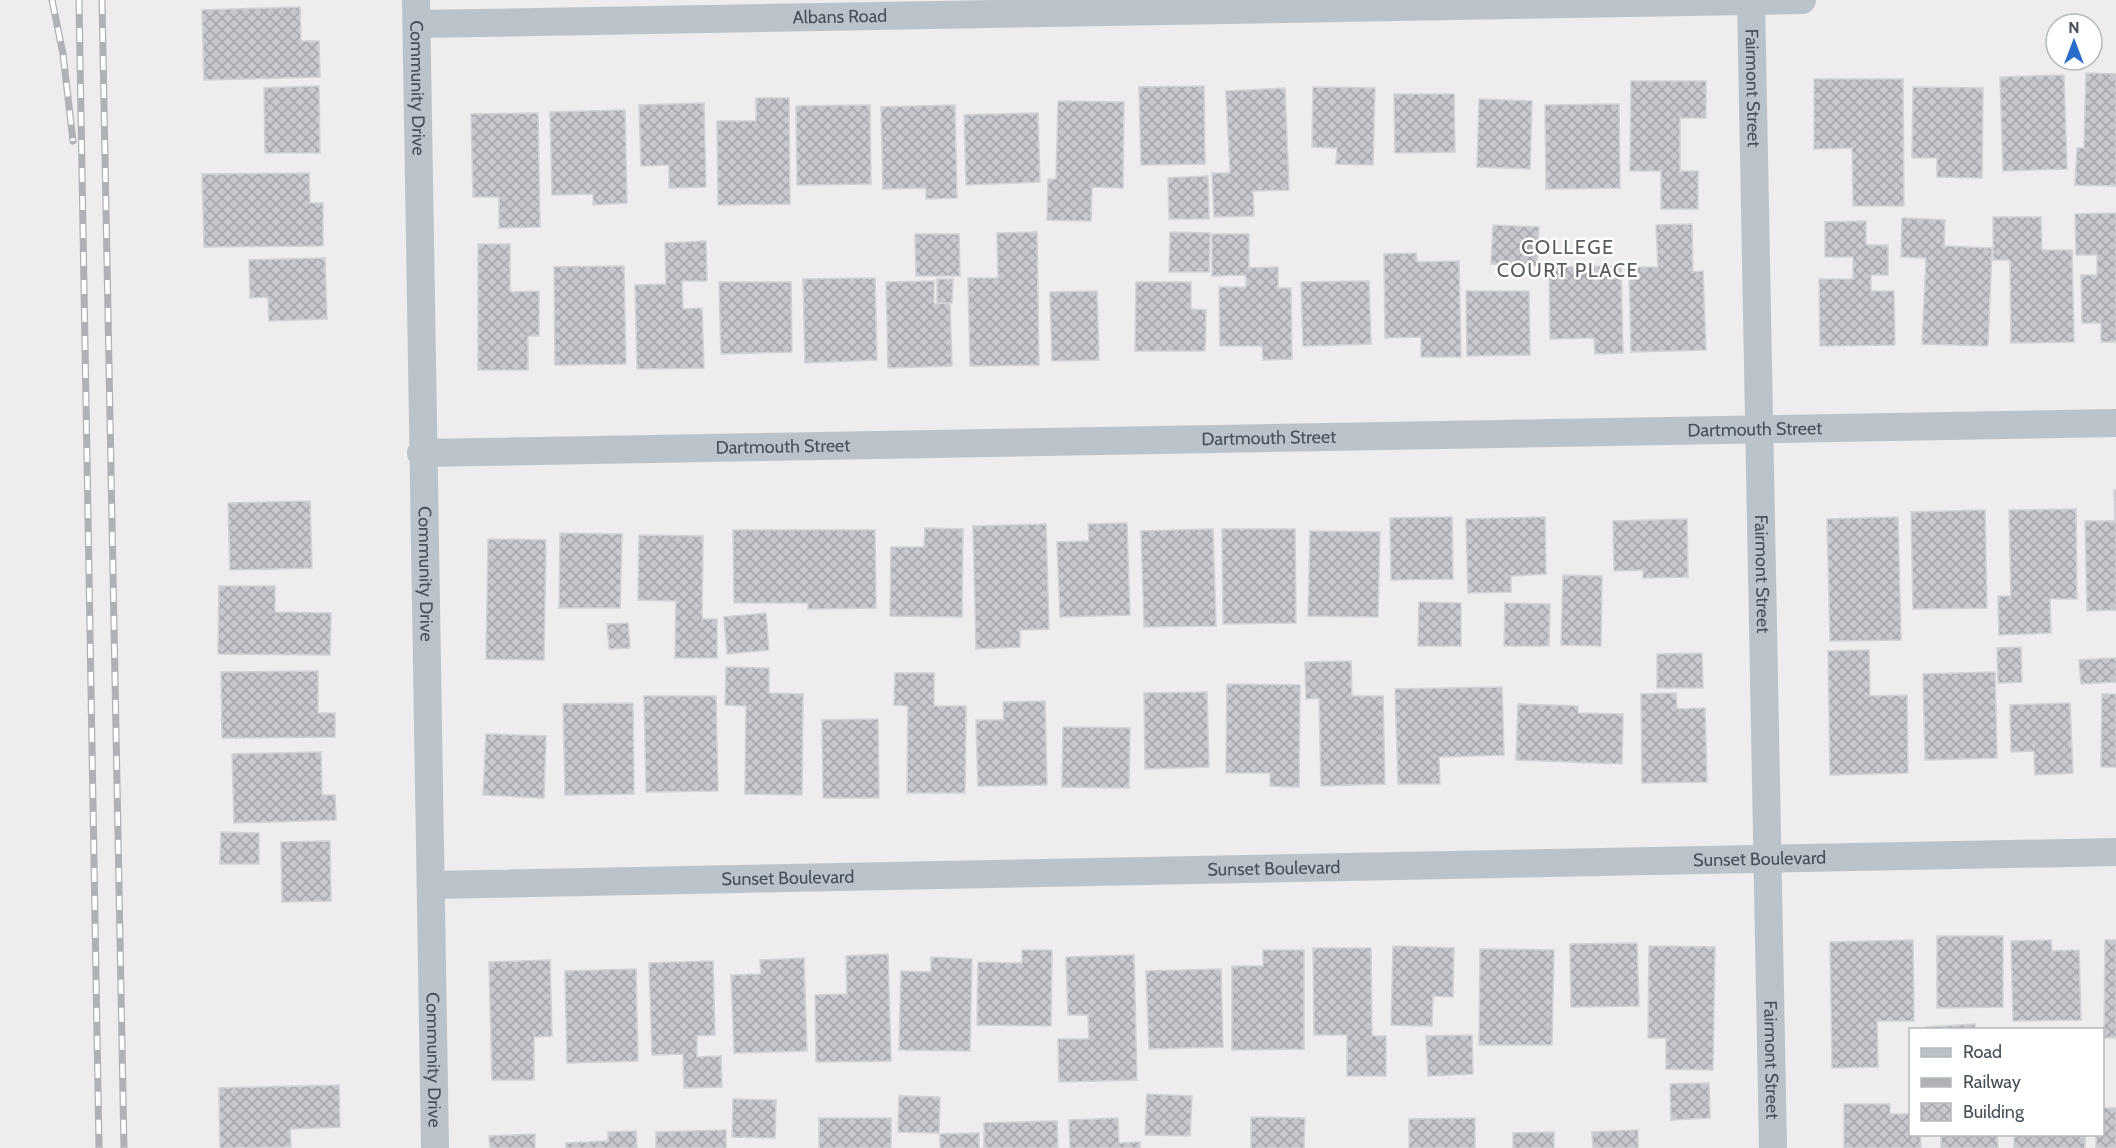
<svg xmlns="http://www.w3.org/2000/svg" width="2116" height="1148" viewBox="0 0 2116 1148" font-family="Cabin,sans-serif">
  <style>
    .building { fill: url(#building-cross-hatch); stroke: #d0d2d7; stroke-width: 1.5 }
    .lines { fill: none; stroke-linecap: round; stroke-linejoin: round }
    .street { stroke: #bbc3ca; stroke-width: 28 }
    .rail-casing { stroke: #afb1b6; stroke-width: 7 }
    .rail { stroke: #fff; stroke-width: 4.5; stroke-dasharray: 14; stroke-linecap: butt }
    .labels { text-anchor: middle; stroke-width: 5; stroke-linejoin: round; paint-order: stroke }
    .street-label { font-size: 18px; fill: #464f57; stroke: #fff }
    .neighbourhood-label { font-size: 20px; letter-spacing: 1.5px; fill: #595c60; stroke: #fff }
  </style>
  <defs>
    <pattern id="building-cross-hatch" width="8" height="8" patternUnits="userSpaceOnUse" patternTransform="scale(1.5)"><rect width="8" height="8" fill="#c7c8ce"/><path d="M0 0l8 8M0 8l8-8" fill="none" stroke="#a3a5aa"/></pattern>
  </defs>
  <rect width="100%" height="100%" fill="#eeecec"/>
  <g class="building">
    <polygon points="300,7 301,41 319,41 320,77 204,80 202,10"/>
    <polygon points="2086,73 2116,74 2116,186 2075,185 2077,148 2084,148"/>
    <polygon points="2064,75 2067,169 2003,171 2000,77"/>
    <polygon points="1814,79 1903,79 1904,206 1853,206 1852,148 1814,149"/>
    <polygon points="1631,81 1706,81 1706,118 1680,118 1680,171 1698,171 1698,209 1661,209 1661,171 1630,171"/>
    <polygon points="319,86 320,153 265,153 264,88"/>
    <polygon points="1204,86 1205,164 1141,165 1139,87"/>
    <polygon points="1313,87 1375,88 1373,165 1336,164 1337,148 1312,147"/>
    <polygon points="1913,87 1983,88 1982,178 1937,177 1937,158 1912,158"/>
    <polygon points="1285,88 1289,190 1253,191 1254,216 1214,217 1212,173 1230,173 1226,91"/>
    <polygon points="1394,94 1454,94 1455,152 1395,153"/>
    <polygon points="756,98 789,98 790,204 718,205 717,121 756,121"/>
    <polygon points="1479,99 1532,101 1530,169 1477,167"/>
    <polygon points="1058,101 1124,102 1123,188 1092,187 1091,221 1047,220 1048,179 1056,179"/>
    <polygon points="704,103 706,187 669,188 669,165 641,166 639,105"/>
    <polygon points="1619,104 1620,188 1546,189 1545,105"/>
    <polygon points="870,105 871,184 797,185 796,106"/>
    <polygon points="955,105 957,198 926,199 926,188 883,189 881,107"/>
    <polygon points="625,110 627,203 593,205 593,194 552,195 550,112"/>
    <polygon points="538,113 540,227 499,228 499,197 473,197 471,114"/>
    <polygon points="1038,113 1040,182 966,185 964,115"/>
    <polygon points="309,173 310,203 323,203 323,246 204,247 202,174"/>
    <polygon points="1208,176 1209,219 1169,219 1168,178"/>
    <polygon points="2116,213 2116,342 2101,342 2101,323 2082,323 2081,275 2097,275 2097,255 2076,255 2075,214"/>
    <polygon points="1993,217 2041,217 2042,250 2072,250 2074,342 2011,343 2010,260 1993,260"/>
    <polygon points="1902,218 1945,220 1944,246 1992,248 1988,346 1922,344 1926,258 1901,257"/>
    <polygon points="1866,221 1866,245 1888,245 1888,275 1871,275 1871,291 1894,291 1895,345 1820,346 1819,279 1853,279 1853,257 1825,257 1825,222"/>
    <polygon points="1692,224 1693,272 1703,271 1706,350 1631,352 1629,267 1658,267 1656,225"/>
    <polygon points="1493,225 1539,227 1537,266 1491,264"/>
    <polygon points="1037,232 1039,365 970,366 968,278 998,278 997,233"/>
    <polygon points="1170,232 1210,233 1209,272 1169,272"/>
    <polygon points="915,234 959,234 960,276 916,276"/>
    <polygon points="1212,234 1249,234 1249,268 1278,267 1278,288 1291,288 1292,359 1263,360 1262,346 1220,346 1219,287 1246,287 1246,275 1212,276"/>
    <polygon points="706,241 707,281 682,281 683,309 702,308 704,368 637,369 635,285 666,284 665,243"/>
    <polygon points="478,244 510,244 510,292 539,291 539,336 528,336 528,370 478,370"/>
    <polygon points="1416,253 1417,262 1459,261 1461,357 1421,357 1421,337 1385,338 1384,254"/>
    <polygon points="325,258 327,319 269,321 268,297 250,298 249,260"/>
    <polygon points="624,266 626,364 555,365 554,267"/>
    <polygon points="1621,266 1623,353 1595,354 1594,338 1550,339 1549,267"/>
    <polygon points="875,278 877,360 805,363 803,279"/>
    <polygon points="937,279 953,279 952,303 937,303"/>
    <polygon points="934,281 934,304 950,303 952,366 888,368 886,282"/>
    <polygon points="1369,281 1371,344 1303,346 1301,282"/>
    <polygon points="719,282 791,282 792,352 721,354"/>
    <polygon points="1136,282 1191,282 1191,309 1206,310 1205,351 1135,351"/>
    <polygon points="1097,291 1099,360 1052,361 1050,292"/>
    <polygon points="1466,291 1529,291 1530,355 1467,356"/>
    <polygon points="2114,490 2116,490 2116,610 2087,611 2085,521 2115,521"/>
    <polygon points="310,501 312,568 230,570 228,503"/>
    <polygon points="2076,509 2077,599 2050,599 2051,633 1999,635 1998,596 2011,596 2009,510"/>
    <polygon points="1985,510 1987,608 1913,609 1911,512"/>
    <polygon points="1452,517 1453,579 1391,580 1390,518"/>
    <polygon points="1545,517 1546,574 1511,576 1511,592 1468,593 1466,519"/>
    <polygon points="1898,517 1901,640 1830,641 1827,519"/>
    <polygon points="1687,519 1688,577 1643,578 1643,570 1614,571 1613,521"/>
    <polygon points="1127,523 1130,615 1060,617 1057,542 1089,541 1088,524"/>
    <polygon points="1046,524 1049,629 1020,630 1020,647 976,649 973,526"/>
    <polygon points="925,528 963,529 962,617 890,616 891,547 924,547"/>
    <polygon points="1213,529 1216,626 1144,627 1141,531"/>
    <polygon points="1222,529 1295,529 1296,623 1223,624"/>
    <polygon points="733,530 875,530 876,608 808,609 808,603 734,603"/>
    <polygon points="1310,531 1380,532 1378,617 1308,616"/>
    <polygon points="560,533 622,534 620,608 559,608"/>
    <polygon points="639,535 703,536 702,619 717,619 717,658 675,658 676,601 638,600"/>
    <polygon points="488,539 546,540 544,660 486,659"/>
    <polygon points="1563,575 1602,576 1601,646 1561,645"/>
    <polygon points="219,586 275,586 275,612 331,613 330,655 218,654"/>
    <polygon points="1419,602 1461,603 1461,646 1418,646"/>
    <polygon points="1505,603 1550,604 1549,646 1504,646"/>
    <polygon points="766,613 769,650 727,654 724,617"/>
    <polygon points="628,623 630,648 609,649 607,624"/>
    <polygon points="2021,647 2022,682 1998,683 1997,648"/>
    <polygon points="1869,650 1870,696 1907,695 1908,773 1830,775 1828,651"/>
    <polygon points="1702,653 1703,688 1657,688 1657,654"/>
    <polygon points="2116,658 2116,682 2081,684 2079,660"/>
    <polygon points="1351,661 1352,696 1383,696 1385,784 1321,786 1319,698 1306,699 1305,662"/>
    <polygon points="726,667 769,668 769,693 803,694 802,795 745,794 746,706 725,705"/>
    <polygon points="318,671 318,713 335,713 335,737 222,738 221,672"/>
    <polygon points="1995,672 1997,758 1925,760 1923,674"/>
    <polygon points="895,673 934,673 934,706 966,706 965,793 907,793 908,706 894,705"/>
    <polygon points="1227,684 1300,685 1299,787 1270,786 1270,773 1226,773"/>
    <polygon points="1502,687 1504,755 1439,757 1440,784 1398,784 1395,689"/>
    <polygon points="1207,692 1209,767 1145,769 1144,693"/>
    <polygon points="1676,693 1677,709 1705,708 1707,782 1642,783 1641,694"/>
    <polygon points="2102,694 2116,694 2116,767 2101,767"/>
    <polygon points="644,696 716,696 718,791 646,792"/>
    <polygon points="1045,701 1047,785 978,786 976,720 1004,720 1003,702"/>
    <polygon points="633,703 634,794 565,795 563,704"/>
    <polygon points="2070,703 2073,773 2035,775 2034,751 2011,752 2010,705"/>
    <polygon points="1518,704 1578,706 1578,713 1623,714 1622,764 1516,760"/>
    <polygon points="878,719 879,798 823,798 822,720"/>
    <polygon points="1063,727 1130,728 1129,788 1062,787"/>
    <polygon points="486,734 546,736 544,798 483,795"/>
    <polygon points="321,752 322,795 335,795 336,820 234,823 232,754"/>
    <polygon points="221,832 259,833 259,864 220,864"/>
    <polygon points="330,841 331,901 282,902 281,842"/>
    <polygon points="1937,936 2003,936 2003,1007 1937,1008"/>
    <polygon points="1913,940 1914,1021 1877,1021 1878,1067 1832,1068 1830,942"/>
    <polygon points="2051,940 2052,951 2079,950 2081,1020 2013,1021 2011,941"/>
    <polygon points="2105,940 2116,940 2116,1038 2104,1038"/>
    <polygon points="1637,943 1639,1006 1571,1007 1570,944"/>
    <polygon points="1393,946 1454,948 1453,997 1433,996 1432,1026 1391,1025"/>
    <polygon points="1649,946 1715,947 1713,1070 1666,1069 1666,1038 1648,1038"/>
    <polygon points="1313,948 1371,948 1372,1036 1386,1036 1386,1076 1347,1076 1347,1035 1314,1035"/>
    <polygon points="1480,949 1554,950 1552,1045 1479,1045"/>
    <polygon points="1022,950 1052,950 1051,1026 977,1025 978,962 1022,963"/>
    <polygon points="1263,950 1304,950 1304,1049 1232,1050 1232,966 1263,966"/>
    <polygon points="888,954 891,1061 816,1062 815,995 847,994 846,956"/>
    <polygon points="1134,955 1137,1080 1059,1082 1058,1039 1089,1039 1088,1015 1068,1015 1066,957"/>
    <polygon points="931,957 972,959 970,1051 899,1050 901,971 931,972"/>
    <polygon points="804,958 807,1051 734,1053 731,975 761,974 760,960"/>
    <polygon points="550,960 552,1036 534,1037 534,1080 492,1080 489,962"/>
    <polygon points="713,961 715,1035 697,1036 697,1057 721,1056 722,1087 684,1088 683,1054 652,1055 649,963"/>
    <polygon points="636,969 638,1061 567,1063 565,971"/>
    <polygon points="1221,969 1223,1047 1149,1049 1146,971"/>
    <polygon points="1975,1024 1975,1030 1926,1030 1926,1027"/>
    <polygon points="1472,1035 1473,1074 1428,1076 1426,1036"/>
    <polygon points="1709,1083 1710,1118 1671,1120 1670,1084"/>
    <polygon points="339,1085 340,1127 290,1129 291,1147 220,1148 219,1088"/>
    <polygon points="1147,1094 1192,1096 1190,1136 1145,1135"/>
    <polygon points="899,1096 940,1097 939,1133 898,1132"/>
    <polygon points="733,1099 776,1100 775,1138 732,1137"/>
    <polygon points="1844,1104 1890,1104 1890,1114 1910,1114 1910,1134 1920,1134 1921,1148 1844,1148"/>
    <polygon points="2102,1108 2116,1108 2116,1148 2096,1148 2096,1134 2102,1134"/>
    <polygon points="1251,1117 1305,1118 1304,1148 1251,1148"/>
    <rect x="819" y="1118" width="72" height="30"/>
    <polygon points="1118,1118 1119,1143 1140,1142 1140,1148 1070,1148 1069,1120"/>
    <polygon points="1475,1118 1475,1148 1409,1148 1409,1119"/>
    <polygon points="1057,1121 1058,1148 984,1148 984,1123"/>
    <polygon points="726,1130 726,1148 656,1148 656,1132"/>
    <polygon points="1638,1130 1638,1148 1593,1148 1592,1132"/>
    <polygon points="636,1131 637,1148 566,1148 566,1143 608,1141 608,1132"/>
    <polygon points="1554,1132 1554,1148 1513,1148 1513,1133"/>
    <polygon points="979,1133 979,1148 940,1148 940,1134"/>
    <polygon points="535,1134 535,1148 490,1148 489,1136"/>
    <polygon points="1941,1134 1997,1134 1998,1148 1941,1148"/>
    <rect x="2014" y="1134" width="71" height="14"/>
  </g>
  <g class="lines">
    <g class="street">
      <path id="s1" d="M416,0L435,1148"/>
      <path id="s2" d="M1751,0L1773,1148"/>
      <path id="s3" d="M417,24L1802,0"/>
      <path id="s4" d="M421,453L2116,423"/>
      <path id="s5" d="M431,885L2116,852"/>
    </g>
    <g class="rail-casing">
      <g id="rail">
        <polyline points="52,0 63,54 73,141"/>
        <polyline points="79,0 99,1148"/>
        <polyline points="102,0 124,1148"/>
      </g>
    </g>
    <use href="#rail" class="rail"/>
  </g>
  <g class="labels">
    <g class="street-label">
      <text dy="6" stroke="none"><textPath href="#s3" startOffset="423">Albans Road</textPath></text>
      <text dy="6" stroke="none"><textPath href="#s1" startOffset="88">Community Drive</textPath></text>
      <text dy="6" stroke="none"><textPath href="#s2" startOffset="88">Fairmont Street</textPath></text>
      <text dy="6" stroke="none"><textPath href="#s4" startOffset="1334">Dartmouth Street</textPath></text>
      <text dy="6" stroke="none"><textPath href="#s4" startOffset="848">Dartmouth Street</textPath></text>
      <text dy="6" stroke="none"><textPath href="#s4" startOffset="362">Dartmouth Street</textPath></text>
      <text dy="6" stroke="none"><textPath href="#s1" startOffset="574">Community Drive</textPath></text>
      <text dy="6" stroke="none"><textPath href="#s2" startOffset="574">Fairmont Street</textPath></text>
      <text dy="6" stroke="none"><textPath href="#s5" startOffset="1329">Sunset Boulevard</textPath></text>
      <text dy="6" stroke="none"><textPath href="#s5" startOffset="843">Sunset Boulevard</textPath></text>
      <text dy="6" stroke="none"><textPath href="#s5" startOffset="357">Sunset Boulevard</textPath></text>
      <text dy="6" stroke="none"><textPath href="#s1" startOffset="1060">Community Drive</textPath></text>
      <text dy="6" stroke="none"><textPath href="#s2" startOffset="1060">Fairmont Street</textPath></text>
    </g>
    <g class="neighbourhood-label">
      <text x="1568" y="254">COLLEGE<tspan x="1568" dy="23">COURT PLACE</tspan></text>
    </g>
  </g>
  <rect x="1909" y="1028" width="195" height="108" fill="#ffffff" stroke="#b5b9bc" stroke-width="1.5"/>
  <rect x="1921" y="1048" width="30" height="9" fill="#bbc3ca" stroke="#b5b9bc" stroke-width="1.5"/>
  <text x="1963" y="1058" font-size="18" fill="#464f57">Road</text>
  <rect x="1921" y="1078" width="30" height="9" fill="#afb1b6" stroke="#b5b9bc" stroke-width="1.5"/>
  <text x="1963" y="1088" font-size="18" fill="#464f57">Railway</text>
  <rect x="1921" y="1103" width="30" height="18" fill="url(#building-cross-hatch)" stroke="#b5b9bc" stroke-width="1.5"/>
  <text x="1963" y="1118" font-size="18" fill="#464f57">Building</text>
  <g transform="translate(2074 42)"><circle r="28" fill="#ffffff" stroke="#b5b9bc" stroke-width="1.5"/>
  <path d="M0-4.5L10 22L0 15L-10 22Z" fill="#2a6ecb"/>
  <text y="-9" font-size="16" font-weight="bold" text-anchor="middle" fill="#464f57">N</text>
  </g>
</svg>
